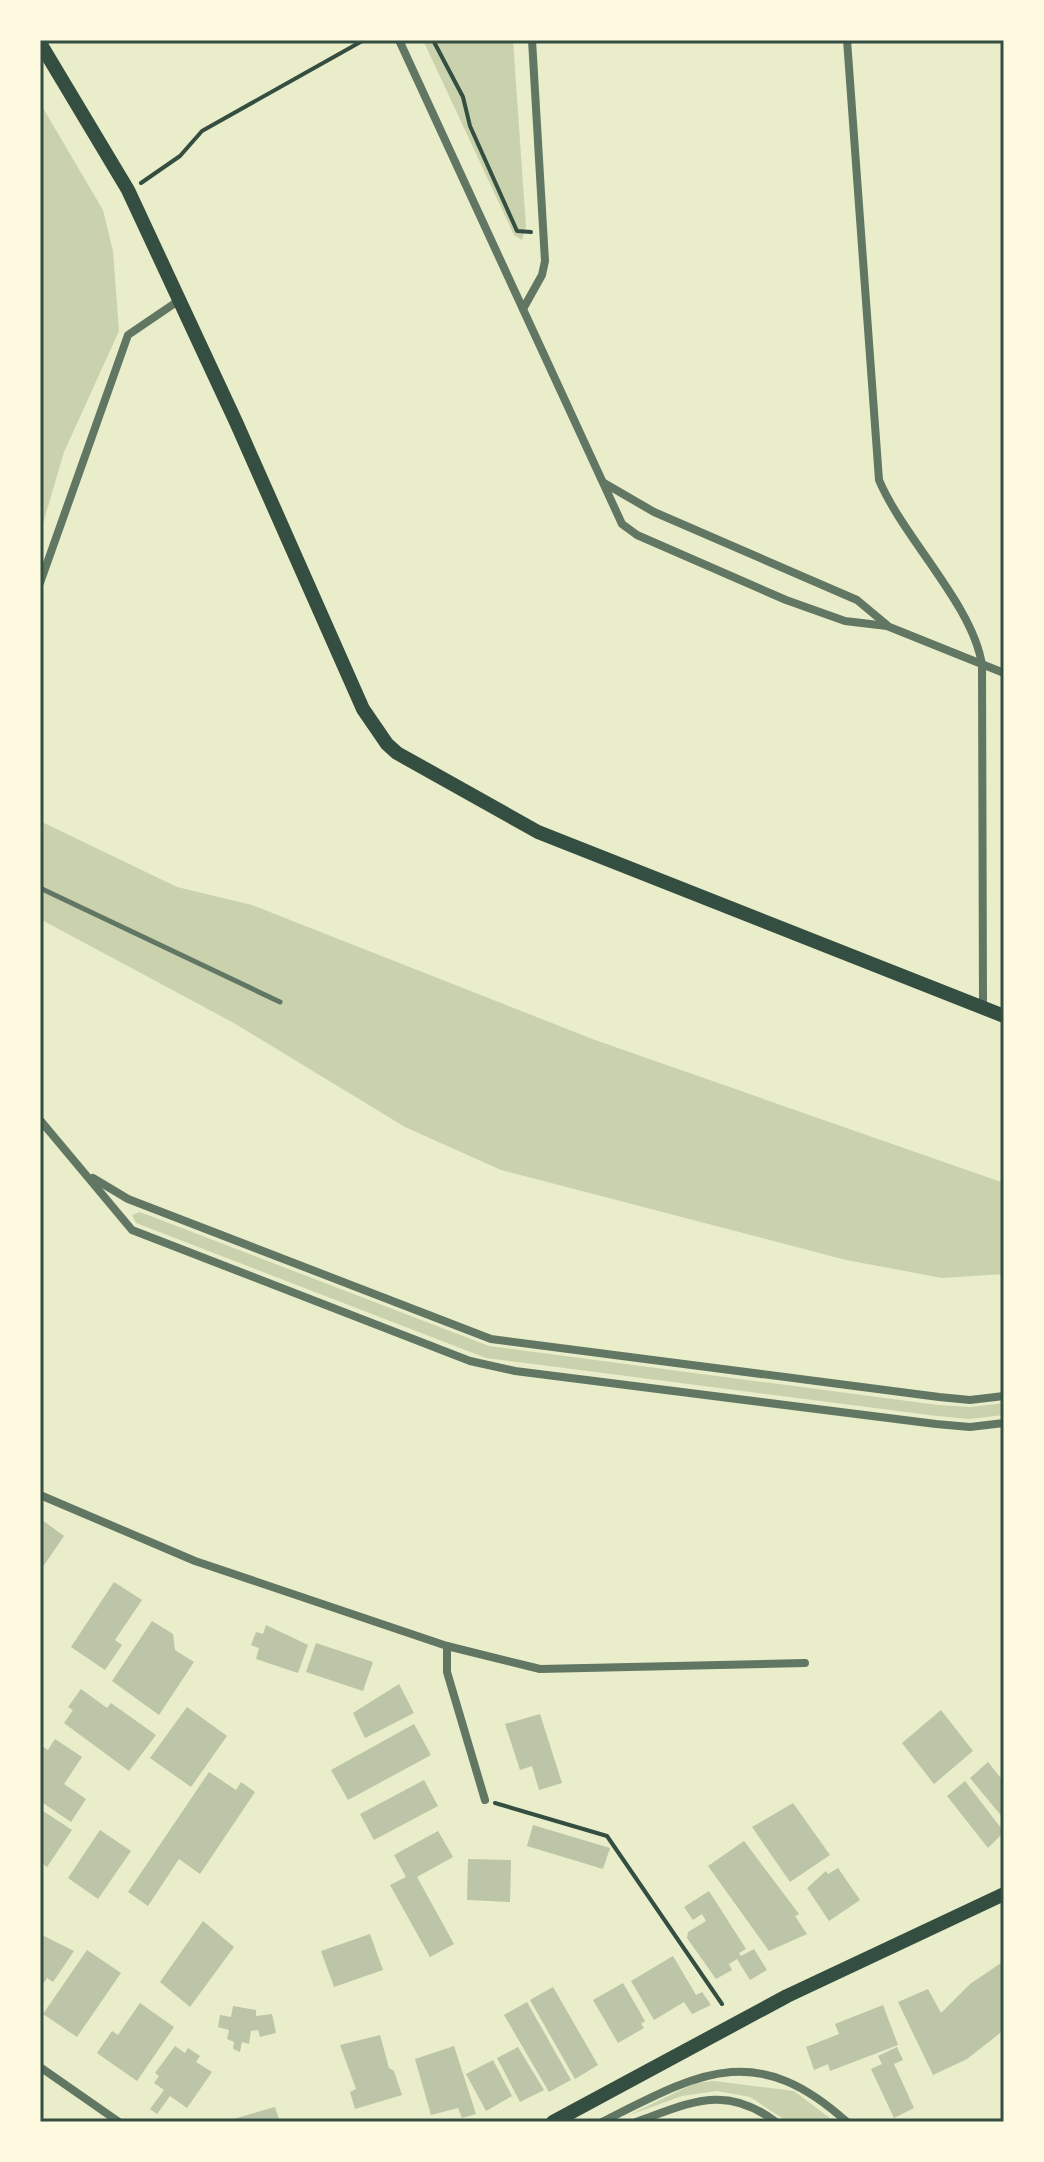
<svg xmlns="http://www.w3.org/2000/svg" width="1044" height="2162" viewBox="0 0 1044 2162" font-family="Raleway,sans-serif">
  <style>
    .green { fill: #cad2ad }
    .building { fill: #bcc5a7 }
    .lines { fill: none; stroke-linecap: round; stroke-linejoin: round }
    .path { stroke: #344e41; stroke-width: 4 }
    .service { stroke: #617663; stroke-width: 5 }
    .minor { stroke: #617663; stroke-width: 8 }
    .secondary { stroke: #344e41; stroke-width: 14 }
    .neatline { fill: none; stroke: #344e41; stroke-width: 3 }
  </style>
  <rect width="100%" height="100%" fill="#e9edc9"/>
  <g class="green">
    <polygon points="423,40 513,40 526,227 522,240 514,235"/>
    <polygon points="40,103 103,210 113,251 119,331 64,452 40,534"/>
    <polygon points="40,821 177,887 252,905 595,1040 1004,1183 1004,1274 942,1278 846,1260 501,1170 405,1127 232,1022 40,919"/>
    <polygon points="140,1212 489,1346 938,1405 970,1407 1004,1403 1004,1415 970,1419 937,1416 486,1358 136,1223 132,1215"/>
    <polygon points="714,2081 794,2091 835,2122 788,2122 750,2097 717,2091 682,2096 627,2116 695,2083"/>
  </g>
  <g class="building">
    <polygon points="42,1520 64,1536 40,1571 40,1523"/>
    <polygon points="114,1582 142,1600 115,1640 122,1645 105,1670 71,1647"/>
    <polygon points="152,1621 173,1634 175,1650 194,1662 159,1715 112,1681"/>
    <polygon points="266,1625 308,1645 298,1673 256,1659 259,1648 251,1645 256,1632 263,1634"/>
    <polygon points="316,1643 373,1662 363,1691 306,1672"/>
    <polygon points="399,1684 414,1713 365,1738 353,1713"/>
    <polygon points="81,1689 107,1708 111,1703 156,1735 129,1771 64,1723 73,1710 68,1707"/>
    <polygon points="187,1707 227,1736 191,1787 150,1758"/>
    <polygon points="941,1710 973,1751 934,1784 902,1743"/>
    <polygon points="540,1714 562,1783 539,1790 532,1766 520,1770 505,1724"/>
    <polygon points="414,1724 431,1755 348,1800 331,1770"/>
    <polygon points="55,1739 82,1757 64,1784 86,1799 71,1822 40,1801 40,1745 48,1750"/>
    <polygon points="988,1762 1004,1782 1004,1819 970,1778"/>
    <polygon points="209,1772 236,1790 241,1782 255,1792 200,1874 179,1859 148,1906 128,1892"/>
    <polygon points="424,1780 438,1806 374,1840 360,1814"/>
    <polygon points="965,1781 1004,1832 988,1848 947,1796"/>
    <polygon points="793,1803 830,1855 790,1882 752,1827"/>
    <polygon points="40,1809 72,1830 47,1867 40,1862"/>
    <polygon points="533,1825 610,1848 603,1869 527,1846"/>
    <polygon points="100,1830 131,1851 98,1899 68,1878"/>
    <polygon points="438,1831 453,1857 417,1877 454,1944 430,1957 390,1885 406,1877 394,1855"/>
    <polygon points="744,1841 799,1914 795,1916 807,1934 769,1951 708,1866"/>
    <polygon points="468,1859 511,1860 510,1902 467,1900"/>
    <polygon points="838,1868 860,1900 829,1921 807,1888 826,1871 828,1874"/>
    <polygon points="709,1891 746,1949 739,1953 741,1956 754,1949 767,1970 750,1980 737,1959 729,1964 732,1970 716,1979 687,1938 688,1932 706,1921 702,1914 693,1920 684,1907"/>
    <polygon points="203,1921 234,1947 190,2007 160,1982"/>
    <polygon points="40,1934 74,1951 53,1982 47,1978 40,1988"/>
    <polygon points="370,1934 383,1970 334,1987 321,1951"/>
    <polygon points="87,1950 121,1973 77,2037 43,2014"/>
    <polygon points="673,1956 696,1995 702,1992 711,2005 692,2014 684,2002 654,2020 631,1981"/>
    <polygon points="1004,1961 1004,2030 967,2059 933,2075 898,2002 928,1989 941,2013 970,1984"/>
    <polygon points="623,1983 645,2021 641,2024 644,2028 618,2043 593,2000"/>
    <polygon points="553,1987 598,2065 575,2079 530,2000"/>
    <polygon points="527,2002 571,2080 549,2092 504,2015"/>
    <polygon points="140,2003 174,2027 137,2081 97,2053 112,2031 118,2035"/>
    <polygon points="883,2005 898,2045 830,2071 828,2064 814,2070 806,2047 839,2034 835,2024"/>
    <polygon points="233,2006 256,2010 256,2016 272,2014 276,2033 260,2037 258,2030 251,2031 249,2044 242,2042 240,2052 233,2049 234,2042 227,2039 229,2030 218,2027 220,2015 231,2017"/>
    <polygon points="380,2035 389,2068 394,2071 402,2095 355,2109 350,2092 356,2089 340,2045"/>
    <polygon points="175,2046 185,2053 188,2048 200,2056 196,2062 212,2072 187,2108 170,2096 157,2114 150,2109 164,2090 154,2083 159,2076 155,2073"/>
    <polygon points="454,2046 476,2114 462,2118 458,2108 431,2115 415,2059"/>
    <polygon points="518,2047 544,2090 520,2102 497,2058"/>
    <polygon points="897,2047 903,2060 894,2064 914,2108 894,2118 871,2069 882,2064 878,2056"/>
    <polygon points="493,2060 512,2096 486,2111 466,2074"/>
    <polygon points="275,2107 280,2122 233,2119"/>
  </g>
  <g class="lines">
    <g class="path">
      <polyline points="433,40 463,97 470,126 517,231 531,232"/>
      <polyline points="141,183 180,156 202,131 364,40"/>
      <polyline points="495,1803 607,1836 722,2004"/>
    </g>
    <polyline class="service" points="40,888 280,1002"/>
    <g class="minor">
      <polyline points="399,40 622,524 637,535 786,600 845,621 887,626 1004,673"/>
      <path d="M847,40L879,480C904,539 973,605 982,665L983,1008"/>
      <polyline points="523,309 542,275 545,261 532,40"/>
      <polyline points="604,483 654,512 857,600 887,625"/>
      <polyline points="40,583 128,335 181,299"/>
      <polyline points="40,1120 132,1230 470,1361 515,1371 936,1424 970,1427 1004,1423"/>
      <polyline points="93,1178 128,1199 491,1339 939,1397 970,1400 1004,1396"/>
      <polyline points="40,1495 195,1561 447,1646 540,1669 805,1663"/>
      <polyline points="447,1646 447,1672 485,1800"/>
      <polyline points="40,2067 119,2122"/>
      <path d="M602,2122C699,2073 755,2039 847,2122"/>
      <path d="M636,2122C690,2103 725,2083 776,2122"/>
    </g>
    <g class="secondary">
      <polyline points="40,43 128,190 236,422 363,709 387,744 397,753 538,832 1004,1016"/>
      <polyline points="553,2122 787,1996 1004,1894"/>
    </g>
  </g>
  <rect width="1044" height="2162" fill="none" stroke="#fefae0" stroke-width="84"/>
  <rect x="42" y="42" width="960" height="2078" class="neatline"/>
</svg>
